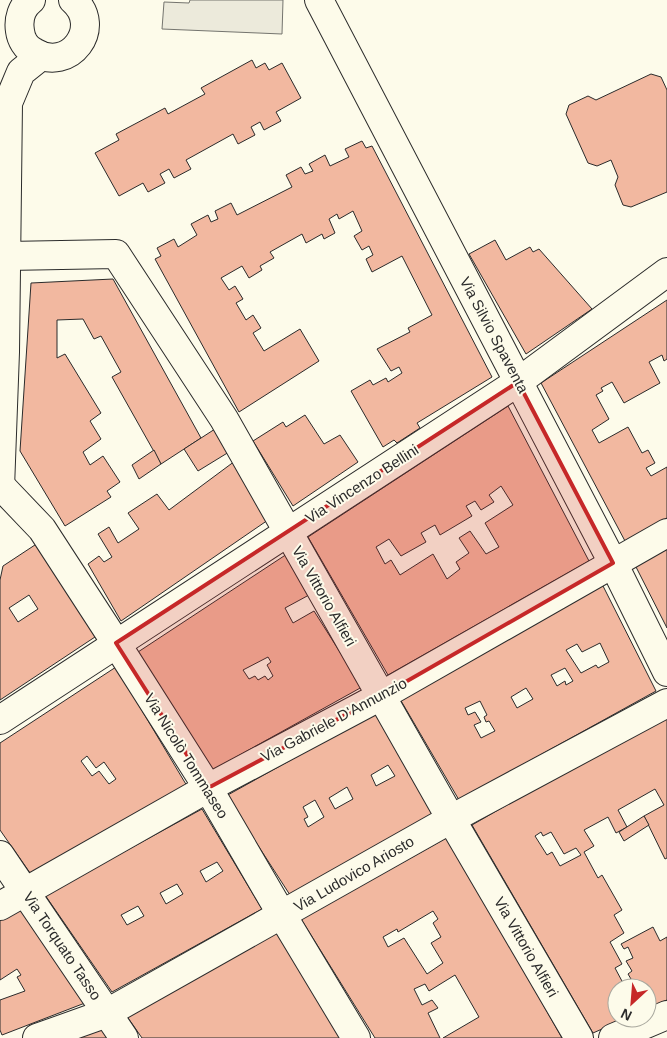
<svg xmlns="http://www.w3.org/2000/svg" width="667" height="1038" viewBox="0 0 667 1038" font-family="Arial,sans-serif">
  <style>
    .parking { fill: #eceadb; stroke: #74746e }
    .building { fill: #f2b8a0; stroke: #2b2b2b; fill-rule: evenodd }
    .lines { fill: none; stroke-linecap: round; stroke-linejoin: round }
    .minor-casing { stroke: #2b2b2b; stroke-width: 30 }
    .minor { stroke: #fdfbea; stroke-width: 28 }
    .marked { fill: #c62828; fill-opacity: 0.2; stroke: #c62828; stroke-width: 4; stroke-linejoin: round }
    .labels { text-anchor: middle; stroke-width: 4; stroke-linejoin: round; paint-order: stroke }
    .street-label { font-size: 15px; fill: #2b2b2b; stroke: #fdfbea }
  </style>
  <rect width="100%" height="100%" fill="#fdfbea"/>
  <polygon class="parking" points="190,0 283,0 282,34 162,29 164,2 189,3"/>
  <g class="building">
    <polygon points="252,60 256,68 265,63 269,70 282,63 301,98 276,112 281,121 264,130 260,122 251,127 255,135 238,144 233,134 186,160 191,169 174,178 169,169 160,174 165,183 148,192 143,183 119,196 95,153 119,140 116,134 165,108 168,114 205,94 201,88"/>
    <polygon points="651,74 661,77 667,90 667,192 631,207 623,205 615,185 618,177 611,160 597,166 588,163 566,114 569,105 588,96 596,100"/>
    <polygon points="362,141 366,148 372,146 492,377 417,423 420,428 397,443 394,440 383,447 351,391 370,380 373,385 386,378 388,382 402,373 399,367 391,371 377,349 410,332 408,328 432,315 402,256 372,272 366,259 373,255 369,246 362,250 354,236 362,231 353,211 339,219 337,214 329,219 335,233 324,239 322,234 306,243 302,234 270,252 274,258 260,266 262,270 249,278 242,266 221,278 229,290 235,286 243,299 236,303 246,320 253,315 261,328 253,333 264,351 300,329 319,361 239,412 155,259 161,256 157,248 174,239 178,247 197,235 191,224 208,215 211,222 218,219 215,211 231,203 237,215 292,187 286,175 301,167 305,174 313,171 309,164 325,155 330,166 349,157 345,149"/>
    <polygon points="495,240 506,260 530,247 533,252 539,249 592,309 526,354 469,254"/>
    <polygon points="113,279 201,438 161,464 112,377 121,372 101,336 94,339 83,319 57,320 57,358 65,354 101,413 90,421 101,439 83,452 90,465 103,456 120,482 107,491 111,497 65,526 20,451 31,283"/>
    <polygon points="667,300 667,359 664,361 662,355 649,362 660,383 624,403 612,382 601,388 603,391 596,395 609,419 592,430 599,443 628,427 642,453 648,450 655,463 646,468 651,476 667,467 667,518 625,541 541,383"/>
    <path d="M508,406L589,561L388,675L308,537ZM501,486L513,505L485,523L499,547L486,554L470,531L459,538L469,553L456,562L460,569L447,579L433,554L400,575L391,560L385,564L376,547L389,539L401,556L426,542L421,533L435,525L440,535L472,516L466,506L475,501L481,510L494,502L489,495Z"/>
    <polygon points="305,415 324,444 340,435 358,462 293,506 253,441 283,422 286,427"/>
    <polygon points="215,429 229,452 198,471 184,449"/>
    <polygon points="154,450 161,464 139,479 132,465"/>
    <polygon points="235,461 268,520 121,621 88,564 99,556 104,562 112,557 98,534 109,527 118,543 139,529 128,513 157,494 169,510"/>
    <path d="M41,541L98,635L0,700V580L3,566ZM29,595L38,609L18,622L9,608Z"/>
    <polygon points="667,547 667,628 635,565"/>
    <path d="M287,554L309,595L285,608L293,623L314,611L362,687L211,771L138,652ZM268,657L271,662L267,665L273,676L268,680L265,676L258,680L255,676L249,679L243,670Z"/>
    <path d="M602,584L656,691L459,800L400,699ZM600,643L609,662L598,668L596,665L581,673L566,650L577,644L582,652ZM565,668L573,681L566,685L565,681L557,686L551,675ZM526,688L533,699L517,708L511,697ZM480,701L487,715L484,717L486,722L489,721L495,731L481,738L474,725L481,722L475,712L468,715L465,708Z"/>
    <path d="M116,667L187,786L30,873L0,830V743ZM87,756L96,768L104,762L116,779L109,784L99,771L92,776L81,761Z"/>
    <path d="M377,712L434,815L290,895L226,796ZM388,765L395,776L376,786L371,775ZM347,787L353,799L335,809L329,798ZM315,800L324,817L308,827L304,819L308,817L303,807Z"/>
    <path d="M667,713V858L665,859L644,816L664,805L655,789L618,810L627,827L616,833L608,817L584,830L594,846L584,852L598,878L602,875L622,910L614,915L624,933L610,942L622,964L615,968L623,983L631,979L628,974L632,971L626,961L633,958L628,947L624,949L621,944L653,927L660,941L667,937V1000L647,1009V988H617V1018H627L593,1033L472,825ZM541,832L543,836L551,832L564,854L576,848L581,855L560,866L552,852L547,855L535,836Z"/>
    <path d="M202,809L262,909L112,992L45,895ZM217,862L223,871L206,882L200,871ZM177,884L183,894L166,904L160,893ZM138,906L144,916L127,925L121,915Z"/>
    <polygon points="644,816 649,825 624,841 619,832"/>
    <path d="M448,837L562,1038H443L479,1017L455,975L429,991L425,984L414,989L422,1005L432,1000L438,1008L428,1013L440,1038H375L301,919ZM433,911L438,919L433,923L441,937L431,943L443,963L427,974L404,938L388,947L383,937L397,929L398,932Z"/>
    <polygon points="22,907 85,1003 2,1035 0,1030 0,1000 25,991 17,977 21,975 17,969 0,980 0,919"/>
    <polygon points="276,930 342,1038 142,1038 126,1015"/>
    <polygon points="101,1025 110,1038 68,1038"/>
  </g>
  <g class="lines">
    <g class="minor-casing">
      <g id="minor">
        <path d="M31,0C22,7 18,19 20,31C21,39 26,48 34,52C69,74 104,27 73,0"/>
        <polyline points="319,0 613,563 667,672"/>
        <polyline points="7,256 116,254 224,419 451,819 579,1038"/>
        <polyline points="0,485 42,529 116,643 208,788 282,915 356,1038"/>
        <polyline points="0,488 5,352 8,103 21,72 41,56"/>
        <polyline points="0,720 518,382 667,272"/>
        <polyline points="0,855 124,1038"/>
        <polyline points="0,906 208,788 381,696 667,533"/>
        <polyline points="37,1038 107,1013 451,819 667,703"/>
        <polyline points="613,1038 667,1015"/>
      </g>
    </g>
    <use href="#minor" class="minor"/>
  </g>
  <path class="marked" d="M518,382L613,563L381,696L208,788L116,643Z"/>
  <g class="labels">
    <g class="street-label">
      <text transform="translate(494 335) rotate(62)" y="5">Via Silvio Spaventa</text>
      <text transform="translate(362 484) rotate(-33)" y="5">Via Vincenzo Bellini</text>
      <text transform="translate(324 596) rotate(60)" y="5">Via Vittorio Alfieri</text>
      <text transform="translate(334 720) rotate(-28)" y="5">Via Gabriele D'Annunzio</text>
      <text transform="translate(186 756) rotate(58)" y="5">Via Nicolò Tommaseo</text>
      <text transform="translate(354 874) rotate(-30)" y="5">Via Ludovico Ariosto</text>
      <text transform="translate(62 946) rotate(56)" y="5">Via Torquato Tasso</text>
      <text transform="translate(526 947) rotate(60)" y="5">Via Vittorio Alfieri</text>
    </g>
  </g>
  <g transform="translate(632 1003) rotate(206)"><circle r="24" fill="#fdfbea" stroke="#a9a89e"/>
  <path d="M0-4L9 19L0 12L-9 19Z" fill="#c62828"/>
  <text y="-8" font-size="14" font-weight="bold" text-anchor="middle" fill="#2b2b2b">N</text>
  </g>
</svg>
